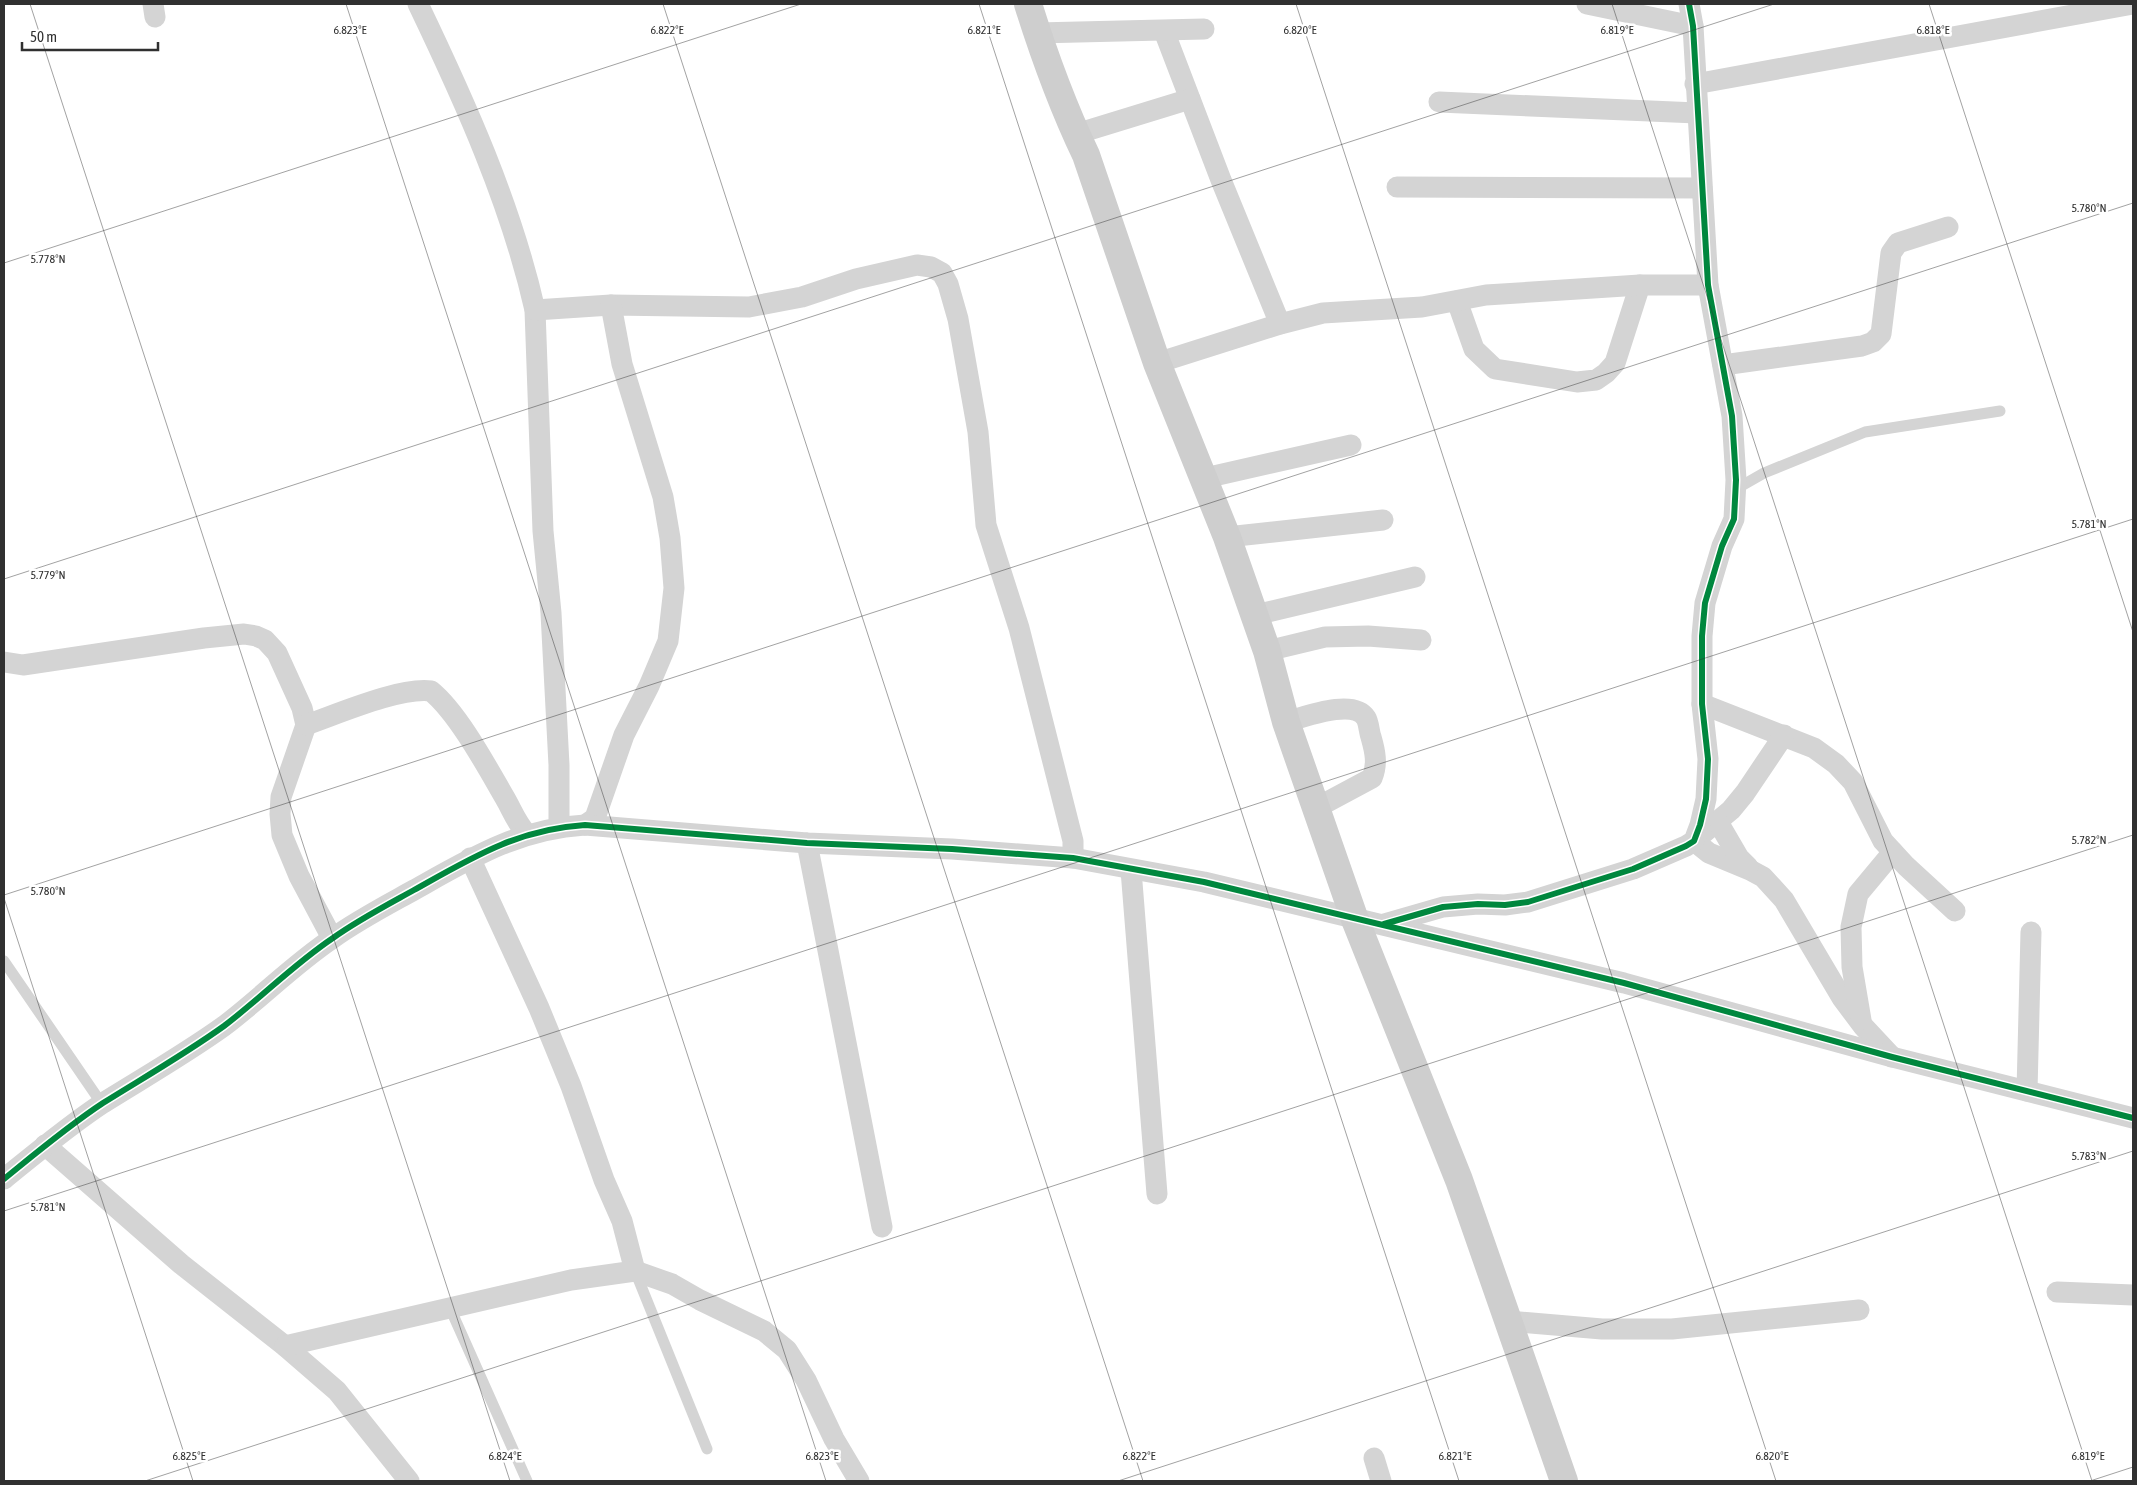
<svg xmlns="http://www.w3.org/2000/svg" width="2137" height="1485" viewBox="0 0 2137 1485" font-family="'Asap Condensed',sans-serif">
  <style>
    .lines { fill: none; stroke-linecap: round; stroke-linejoin: round }
    .lane { stroke: #d4d4d4; stroke-width: 11 }
    .street { stroke: #d4d4d4; stroke-width: 21 }
    .secondary { stroke: #cecece; stroke-width: 28 }
    .cycleway-casing { stroke: #fff; stroke-width: 9 }
    .cycleway { stroke: #00873e; stroke-width: 6 }
    .ticks { fill: none; stroke: #303030; stroke-width: 1; stroke-opacity: 0.45 }
    .ticks-label { font-size: 12px; text-anchor: middle; fill: #303030; stroke: #fff; stroke-width: 5; stroke-linejoin: round; paint-order: stroke }
  </style>
  <rect width="100%" height="100%" fill="#fff"/>
  <g class="lines">
    <g class="lane">
      <polyline points="1736,489 1764,473 1865,432 2000,411"/>
      <polyline points="4,961 102,1104"/>
      <polyline points="635,1271 707,1449"/>
      <polyline points="450,1308 527,1481"/>
    </g>
    <g class="street">
      <polyline points="153,4 155,17"/>
      <path d="M418,4C465,102 511,204 535,310L543,531L551,613L559,765V827"/>
      <polyline points="1587,4 1693,26"/>
      <polyline points="1164,31 1221,180 1280,324"/>
      <polyline points="1037,33 1204,29"/>
      <polyline points="1695,84 2133,4"/>
      <polyline points="1439,102 1697,113"/>
      <polyline points="1076,134 1190,99"/>
      <polyline points="1397,187 1702,188"/>
      <polyline points="1457,301 1474,349 1495,369 1577,382 1596,380 1606,373 1615,363 1640,285"/>
      <polyline points="535,310 611,305 749,307 802,297 856,279 917,265 931,267 942,273 948,284 958,319 978,432 986,525 1019,628 1073,841 1073,858"/>
      <polyline points="1157,363 1280,324 1323,313 1422,307 1486,295 1640,285 1708,285"/>
      <polyline points="1723,365 1862,346 1873,342 1881,334 1891,253 1898,243 1948,227"/>
      <polyline points="1205,478 1351,445"/>
      <polyline points="1227,537 1383,520"/>
      <polyline points="1255,615 1415,577"/>
      <polyline points="1267,651 1325,637 1368,636 1421,640"/>
      <polyline points="4,662 23,665 204,638 244,634 256,636 265,640 277,653 302,708 306,725 281,797 280,814 282,835 299,876 332,938"/>
      <polyline points="1702,704 1814,748 1836,764 1853,782 1883,841 1906,866 1955,911"/>
      <path d="M1286,722C1305,717 1353,698 1366,718C1369,723 1369,732 1371,737C1375,751 1378,764 1372,778L1316,808"/>
      <path d="M306,725C338,714 399,687 431,691C458,713 487,767 505,798C512,810 517,824 527,834"/>
      <polyline points="1784,735 1745,793 1731,810 1694,841 1709,853 1750,870 1763,877 1784,900 1842,998 1863,1026 1892,1057"/>
      <polyline points="1718,822 1739,858 1748,867"/>
      <polyline points="585,825 595,818 624,735 649,686 668,641 674,588 670,538 663,497 622,364 611,305"/>
      <polyline points="807,843 882,1227"/>
      <polyline points="470,858 539,1008 571,1086 604,1180 622,1221 635,1271"/>
      <polyline points="1131,870 1157,1194"/>
      <polyline points="1384,924 1443,907 1478,904 1505,905 1528,902 1633,869 1686,846 1694,841 1700,825 1706,799 1708,759 1702,704 1702,636 1705,603 1722,546 1734,519 1736,480 1732,416 1708,285 1693,26 1689,4"/>
      <polyline points="1861,1020 1852,967 1851,927 1858,894 1893,852"/>
      <polyline points="2027,1091 2031,932"/>
      <polyline points="45,1145 181,1264 285,1346 337,1391 409,1481"/>
      <path d="M4,1179C36,1153 68,1126 103,1103C143,1078 185,1054 224,1026C261,998 294,964 333,938C358,920 387,905 414,890C471,858 518,829 585,825L807,843L952,849L1073,858L1204,882L1624,983L1892,1057L2133,1118"/>
      <polyline points="2057,1292 2133,1295"/>
      <polyline points="1508,1321 1602,1329 1672,1329 1859,1310"/>
      <polyline points="285,1346 571,1280 635,1271 672,1284 700,1300 764,1331 787,1350 806,1380 834,1439 859,1481"/>
      <polyline points="1374,1458 1381,1481"/>
    </g>
    <path class="secondary" d="M1028,4C1044,55 1063,107 1086,155L1157,363L1227,537L1267,651L1286,722L1354,917L1459,1180L1564,1481"/>
    <g class="cycleway-casing">
      <g id="cycleway">
        <polyline points="1384,924 1443,907 1478,904 1505,905 1528,902 1633,869 1686,846 1694,841 1700,825 1706,799 1708,759 1702,704 1702,636 1705,603 1722,546 1734,519 1736,480 1732,416 1708,285 1693,26 1689,4"/>
        <path d="M4,1179C36,1153 68,1126 103,1103C143,1078 185,1054 224,1026C261,998 294,964 333,938C358,920 387,905 414,890C471,858 518,829 585,825L807,843L952,849L1073,858L1204,882L1624,983L1892,1057L2133,1118"/>
      </g>
    </g>
    <use href="#cycleway" class="cycleway"/>
  </g>
  <path class="ticks" d="M30,4L510,1481M346,4L826,1481M663,4L1143,1481M979,4L1459,1481M1296,4L1776,1481M1612,4L2092,1481M1929,4L2133,632M4,263L801,4M4,579L1774,4M4,895L2133,203M4,898L193,1481M4,1211L2133,519M145,1481L2133,835M1118,1481L2133,1151M2090,1481L2133,1467"/>
  <g class="ticks-label">
    <text x="350" y="34">6.823°E</text>
    <text x="667" y="34">6.822°E</text>
    <text x="984" y="34">6.821°E</text>
    <text x="1300" y="34">6.820°E</text>
    <text x="1617" y="34">6.819°E</text>
    <text x="1933" y="34">6.818°E</text>
    <text x="2089" y="212">5.780°N</text>
    <text x="48" y="263">5.778°N</text>
    <text x="2089" y="528">5.781°N</text>
    <text x="48" y="579">5.779°N</text>
    <text x="2089" y="844">5.782°N</text>
    <text x="48" y="895">5.780°N</text>
    <text x="2089" y="1160">5.783°N</text>
    <text x="48" y="1211">5.781°N</text>
    <text x="189" y="1460">6.825°E</text>
    <text x="505" y="1460">6.824°E</text>
    <text x="822" y="1460">6.823°E</text>
    <text x="1139" y="1460">6.822°E</text>
    <text x="1455" y="1460">6.821°E</text>
    <text x="1772" y="1460">6.820°E</text>
    <text x="2088" y="1460">6.819°E</text>
  </g>
  <rect width="2137" height="1485" fill="none" stroke="#303030" stroke-width="10"/>
  <path d="M22 42v8h136v-8" fill="none" stroke="#303030" stroke-width="2.5"/>
  <text x="30" y="42" font-size="15" fill="#303030" stroke="#ffffff" stroke-width="4" paint-order="stroke">50 m</text>
</svg>
